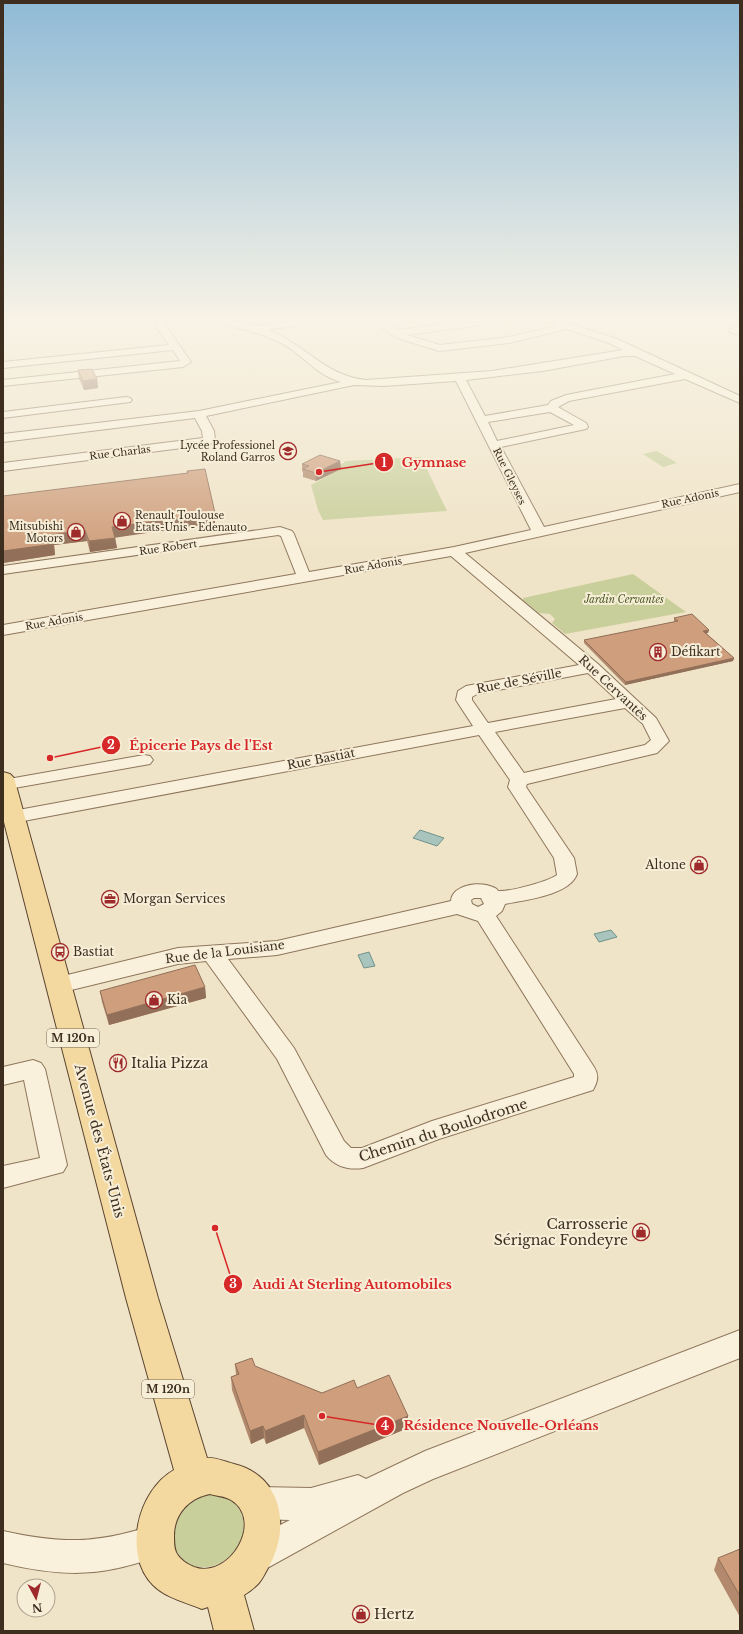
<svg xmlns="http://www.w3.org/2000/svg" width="743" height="1634" viewBox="0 0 743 1634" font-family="'Libre Baskerville',serif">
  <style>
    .green { fill: #c9cf9b }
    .water { fill: #a9c4bc; stroke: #6f938a }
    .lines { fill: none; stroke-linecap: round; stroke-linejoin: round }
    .minor-casing { stroke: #8d765c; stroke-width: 2 }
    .major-casing { stroke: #5b4430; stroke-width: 2 }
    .minor { fill: #faf1dc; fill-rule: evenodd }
    .major { fill: #f3d9a0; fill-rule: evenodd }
    .wall { fill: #b2896c }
    .shaded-wall { fill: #916f58 }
    .building { fill: #cf9f7d; stroke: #916f58 }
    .labels { text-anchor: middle; stroke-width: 4; stroke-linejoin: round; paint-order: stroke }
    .far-poi-label { font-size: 10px; fill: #3d2e20; stroke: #f7eed8; text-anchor: end }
    .far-street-label { font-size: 10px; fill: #3d2e20; stroke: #f7eed8 }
    .far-park-label { font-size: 10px; font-style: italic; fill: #4d5a26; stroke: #f7eed8 }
    .shield { fill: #f7eed8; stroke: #756857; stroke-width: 1 }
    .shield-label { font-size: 11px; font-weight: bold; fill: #3d2e20 }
    .poi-label { font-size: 12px; fill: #3d2e20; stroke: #f7eed8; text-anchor: start }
    .street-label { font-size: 12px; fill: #3d2e20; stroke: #f7eed8 }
    .near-poi-label { font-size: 14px; fill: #3d2e20; stroke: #f7eed8; text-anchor: start }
    .near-street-label { font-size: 14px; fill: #3d2e20; stroke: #f7eed8 }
    .leader { fill: none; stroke: #d62828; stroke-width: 1.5 }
    .callout-dot { fill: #d62828; stroke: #f7eed8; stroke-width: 1.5 }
    .mark-label { font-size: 12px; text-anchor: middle; font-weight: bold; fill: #fff }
    .callout-label { font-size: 13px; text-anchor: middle; font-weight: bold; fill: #d62828; stroke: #f7eed8; stroke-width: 4; stroke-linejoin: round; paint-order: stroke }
  </style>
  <rect width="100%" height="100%" fill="#f0e4c8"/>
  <g class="green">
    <polygon points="657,451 677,463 663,467 643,454"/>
    <polygon points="421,457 447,511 323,520 318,510 311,485 340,469 337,468 346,461"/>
    <polygon points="633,574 686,612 565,634 552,623 555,619 550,614 539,613 523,600 523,598"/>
    <path d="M206,1493C213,1495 222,1495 228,1497C233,1500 237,1506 240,1511C257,1543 213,1584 184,1560C167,1546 171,1519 185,1505C190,1500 200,1496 206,1493Z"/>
  </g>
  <g class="water">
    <polygon points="420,830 444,838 437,846 413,838"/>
    <polygon points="611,930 617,937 599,942 594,934"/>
    <polygon points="369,952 375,966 364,968 358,955"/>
  </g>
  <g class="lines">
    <g class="minor-casing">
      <g id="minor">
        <polygon points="157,322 167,322 165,325 191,362 183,367 3,386 3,380 180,361 173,350 3,368 3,362 169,345 155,325"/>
        <path d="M220,322H241L256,326L282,322H305L300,325L268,330C305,344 325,376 366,380L492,371L623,350L609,343L567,329L509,343L439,351L397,338L373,322H385L398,330L458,322H484L479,325L407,335L440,345L509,337L557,326L550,322H564L617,339L740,396V403L685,379L569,401L558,407L586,423L588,427L586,429L501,447L544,527L740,484V492L465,553L598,664L656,718L669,741L657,753L527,784L526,787L574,858L577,874C570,895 525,900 505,904L502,911L496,916L594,1067C599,1075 598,1081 593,1090L439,1139L363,1168C348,1170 336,1167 326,1155L277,1059L206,961L178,964L59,993L51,991L48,985L51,979L59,977L178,948L277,941L451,901C451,897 453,894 456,891C466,883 484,882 495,888C499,890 496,891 500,891C512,891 547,882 557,875L554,858L508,787L510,780L479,735L13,823L6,821L4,817L6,813L13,811L473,726L456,700L458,691L466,686L579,665L451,556L3,635V625L296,574L281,536L278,535L3,574V566L280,527L292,531L294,534L309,572L454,547L531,530L456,381L384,386L354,385L206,416L214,431L215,440L213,443L205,445L3,471V463L203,438L202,431L195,418L3,442V434L199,411L341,382C319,376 306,359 288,347C267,334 245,330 222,324ZM624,356H635L675,374L566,395L551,401L548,405L485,416L466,380L543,371ZM550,412L574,425L497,441L488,422ZM588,673L616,699L488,723L472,700V697L477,694ZM625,708L643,724L651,740L645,745L524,773L495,732ZM474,898H481L484,904L478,907L472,904L471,900ZM457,914L478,921L574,1074V1077L432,1121L362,1148H351L344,1141L294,1048L228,959L277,955Z"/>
        <polygon points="740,327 740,333 734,334 729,331 730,329"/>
        <polygon points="126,397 130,398 132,400 130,402 3,418 3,412"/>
        <polygon points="144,755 150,756 153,760 150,764 3,790 3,780"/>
        <polygon points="33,1060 41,1063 45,1069 67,1165 63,1172 3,1188 3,1166 40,1158 24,1080 3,1085 3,1067"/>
        <polygon points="740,1330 740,1358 433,1479 403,1493 269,1567 257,1571 245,1567 241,1555 245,1543 290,1520 258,1519 247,1514 242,1503 247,1492 258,1487 311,1488 358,1475 366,1479 425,1451"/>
        <path d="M154,1525L166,1529L170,1541L166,1553C106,1577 65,1578 3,1563V1531C62,1544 97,1544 154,1525Z"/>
      </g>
    </g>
    <g class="major-casing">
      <path id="major" d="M3,772L10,774L14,778L158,1298L207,1458C215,1457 226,1462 234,1464C283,1476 291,1529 268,1568C265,1573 262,1580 258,1584C254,1588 249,1592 244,1595L254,1631H214L208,1607L202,1609C185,1602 166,1598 153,1585C122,1554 138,1490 174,1470L126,1298L3,818ZM210,1494C216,1496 225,1496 231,1500C265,1521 229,1580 194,1567C187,1564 181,1560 177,1554C174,1549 174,1543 174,1536C174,1514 189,1498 210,1494Z"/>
    </g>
    <use href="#minor" class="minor"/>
    <use href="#major" class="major"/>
  </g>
  <g class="wall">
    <polygon points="78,370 97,379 98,388 84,390 79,379"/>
    <polygon points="340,461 341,469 316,481 303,477 303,472 302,471 302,464"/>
    <polygon points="187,471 215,523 115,537 117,548 90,552 87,541 54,545 55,555 3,563 187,473"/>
    <polygon points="674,618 708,633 706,633 734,658 733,661 625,685 584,643 584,640 675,622 674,621"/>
    <polygon points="205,987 206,998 109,1025 102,1002 100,991"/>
    <polygon points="235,1364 255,1366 322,1393 357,1388 408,1416 408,1428 319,1465 304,1428 266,1444 264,1438 251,1444 232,1390 231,1377 236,1375"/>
    <polygon points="740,1549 740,1617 714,1570 718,1558"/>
  </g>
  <g class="shaded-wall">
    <polygon points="97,379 98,388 84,390 83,381"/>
    <polygon points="340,461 341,469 316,481 316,473"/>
    <polygon points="215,513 215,523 113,538 112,527"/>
    <polygon points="85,530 87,541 54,545 55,555 3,563 3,551 51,535"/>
    <polygon points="115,538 117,548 90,552 89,541"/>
    <polygon points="709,630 708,633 702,634 703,631"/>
    <polygon points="734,658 733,661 625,685 626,682"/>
    <polygon points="205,987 206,998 109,1025 107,1015"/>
    <polygon points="304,1415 304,1428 266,1444 265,1431"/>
    <polygon points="408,1416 408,1428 319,1465 318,1452"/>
    <polygon points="263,1426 264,1438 251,1444 250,1431"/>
  </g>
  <g class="building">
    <polygon points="92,369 97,379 83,381 78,370"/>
    <polygon points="320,455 340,461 316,473 303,469 309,466 302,464"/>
    <polygon points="205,469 215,513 112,527 115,538 89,541 85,530 51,535 54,544 3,551 3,496 188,473 187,471"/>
    <polygon points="692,614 709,630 703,631 734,658 626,682 584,640 678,621 674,618"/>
    <polygon points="195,965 205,987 107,1015 100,991"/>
    <polygon points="252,1358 255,1366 322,1393 354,1380 357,1388 389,1375 408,1416 318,1452 304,1415 265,1431 263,1426 250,1431 231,1377 239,1374 235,1364"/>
    <polygon points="740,1549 740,1596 718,1558"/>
  </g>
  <linearGradient id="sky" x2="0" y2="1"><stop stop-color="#8fbad6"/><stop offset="0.58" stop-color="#f8f3e6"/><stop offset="1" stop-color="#f8f3e6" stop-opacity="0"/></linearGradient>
  <rect width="743" height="551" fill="url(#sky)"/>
  <defs>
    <g id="school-ring" transform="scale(0.9)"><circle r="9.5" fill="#f7eed8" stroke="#9e2a2b" stroke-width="1.5"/><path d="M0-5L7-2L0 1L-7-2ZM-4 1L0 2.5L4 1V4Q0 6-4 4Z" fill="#9e2a2b"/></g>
    <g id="shop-ring" transform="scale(0.9)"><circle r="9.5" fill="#f7eed8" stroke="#9e2a2b" stroke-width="1.5"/><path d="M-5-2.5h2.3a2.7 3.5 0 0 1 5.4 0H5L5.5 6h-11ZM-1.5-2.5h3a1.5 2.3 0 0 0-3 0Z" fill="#9e2a2b"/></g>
    <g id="building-ring" transform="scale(0.9)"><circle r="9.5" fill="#f7eed8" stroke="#9e2a2b" stroke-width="1.5"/><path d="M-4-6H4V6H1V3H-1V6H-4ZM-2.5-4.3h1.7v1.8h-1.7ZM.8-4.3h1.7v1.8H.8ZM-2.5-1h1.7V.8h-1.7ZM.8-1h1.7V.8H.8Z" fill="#9e2a2b"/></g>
    <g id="office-ring" transform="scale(0.9)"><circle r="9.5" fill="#f7eed8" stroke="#9e2a2b" stroke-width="1.5"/><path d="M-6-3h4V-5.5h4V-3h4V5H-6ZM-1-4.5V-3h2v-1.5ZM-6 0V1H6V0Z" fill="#9e2a2b"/></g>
    <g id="bus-ring" transform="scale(0.9)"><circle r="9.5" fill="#f7eed8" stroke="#9e2a2b" stroke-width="1.5"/><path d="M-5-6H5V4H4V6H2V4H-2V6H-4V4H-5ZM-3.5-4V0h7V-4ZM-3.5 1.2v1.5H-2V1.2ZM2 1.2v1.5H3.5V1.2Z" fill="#9e2a2b"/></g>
    <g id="restaurant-ring" transform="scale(0.9)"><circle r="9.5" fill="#f7eed8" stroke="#9e2a2b" stroke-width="1.5"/><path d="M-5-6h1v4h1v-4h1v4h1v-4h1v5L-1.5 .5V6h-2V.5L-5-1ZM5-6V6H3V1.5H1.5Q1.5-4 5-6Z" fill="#9e2a2b"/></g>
  </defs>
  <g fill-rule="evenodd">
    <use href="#school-ring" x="288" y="451"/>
    <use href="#shop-ring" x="122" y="521"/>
    <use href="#shop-ring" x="76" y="532"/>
    <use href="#building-ring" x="658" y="652"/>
    <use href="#shop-ring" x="699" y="865"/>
    <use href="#office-ring" x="110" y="899"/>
    <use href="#bus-ring" x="60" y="952"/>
    <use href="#shop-ring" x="154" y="1000"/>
    <use href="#restaurant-ring" x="118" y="1063"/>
    <use href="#shop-ring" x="641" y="1232"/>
    <use href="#shop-ring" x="361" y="1614"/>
  </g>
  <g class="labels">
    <g class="far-poi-label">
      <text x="275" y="449">Lycée Professionel<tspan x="275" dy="12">Roland Garros</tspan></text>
      <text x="135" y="519" text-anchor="start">Renault Toulouse<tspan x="135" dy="12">Etats-Unis - Edenauto</tspan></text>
      <text x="63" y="530">Mitsubishi<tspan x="63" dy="12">Motors</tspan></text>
    </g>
    <g class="far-street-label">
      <text transform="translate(120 452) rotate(-7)" y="4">Rue Charlas</text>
      <text transform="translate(510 476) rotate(64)" y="4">Rue Gleyses</text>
      <text transform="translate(690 498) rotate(-12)" y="4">Rue Adonis</text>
      <text transform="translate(168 547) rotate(-8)" y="4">Rue Robert</text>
      <text transform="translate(373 565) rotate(-10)" y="4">Rue Adonis</text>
      <text transform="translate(54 621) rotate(-10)" y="4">Rue Adonis</text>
    </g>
    <g class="far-park-label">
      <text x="624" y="603">Jardin Cervantes</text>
    </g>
    <g class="shield">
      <rect x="47" y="1029" width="52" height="18" rx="3"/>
      <rect x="142" y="1380" width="52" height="18" rx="3"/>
    </g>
    <g class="shield-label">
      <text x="73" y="1042">M 120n</text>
      <text x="168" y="1393">M 120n</text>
    </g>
    <g class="poi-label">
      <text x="671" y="656">Défikart</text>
      <text x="686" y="869" text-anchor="end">Altone</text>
      <text x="123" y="903">Morgan Services</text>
      <text x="73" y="956">Bastiat</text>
      <text x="167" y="1004">Kia</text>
    </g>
    <g class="street-label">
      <text transform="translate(519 681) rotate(-11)" y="4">Rue de Séville</text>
      <text transform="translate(613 688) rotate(43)" y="4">Rue Cervantès</text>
      <text transform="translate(321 759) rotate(-11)" y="4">Rue Bastiat</text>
      <text transform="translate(225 952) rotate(-7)" y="4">Rue de la Louisiane</text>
    </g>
    <g class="near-poi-label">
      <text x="131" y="1068">Italia Pizza</text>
      <text x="628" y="1229" text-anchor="end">Carrosserie<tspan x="628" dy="16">Sérignac Fondeyre</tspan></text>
      <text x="374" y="1619">Hertz</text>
    </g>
    <g class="near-street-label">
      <text transform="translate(443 1130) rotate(-18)" y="5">Chemin du Boulodrome</text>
      <text transform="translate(100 1141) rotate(75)" y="5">Avenue des États-Unis</text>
    </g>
  </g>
  <path class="leader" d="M319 472L384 462M50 758L111 745M215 1228L233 1284M322 1416L385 1426"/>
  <g class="callout-dot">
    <circle cx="319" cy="472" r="4"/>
    <circle cx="50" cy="758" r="4"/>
    <circle cx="215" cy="1228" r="4"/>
    <circle cx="322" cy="1416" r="4"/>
    <circle cx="384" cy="462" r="10"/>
    <circle cx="111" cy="745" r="10"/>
    <circle cx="233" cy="1284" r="10"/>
    <circle cx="385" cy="1426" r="10"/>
  </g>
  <g class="mark-label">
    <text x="384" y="467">1</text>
    <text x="111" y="749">2</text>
    <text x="233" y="1288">3</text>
    <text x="385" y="1430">4</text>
  </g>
  <g class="callout-label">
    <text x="434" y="467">Gymnase</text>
    <text x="201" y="750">Épicerie Pays de l'Est</text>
    <text x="352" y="1289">Audi At Sterling Automobiles</text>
    <text x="501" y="1430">Résidence Nouvelle-Orléans</text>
  </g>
  <rect width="743" height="1634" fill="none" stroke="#3d2e20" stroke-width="8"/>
  <g transform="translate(36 1598) rotate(173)"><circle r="19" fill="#f7eed8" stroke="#ada18e"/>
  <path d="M0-3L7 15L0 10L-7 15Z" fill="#9e2a2b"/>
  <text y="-6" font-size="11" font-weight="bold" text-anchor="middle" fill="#3d2e20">N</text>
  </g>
</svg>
